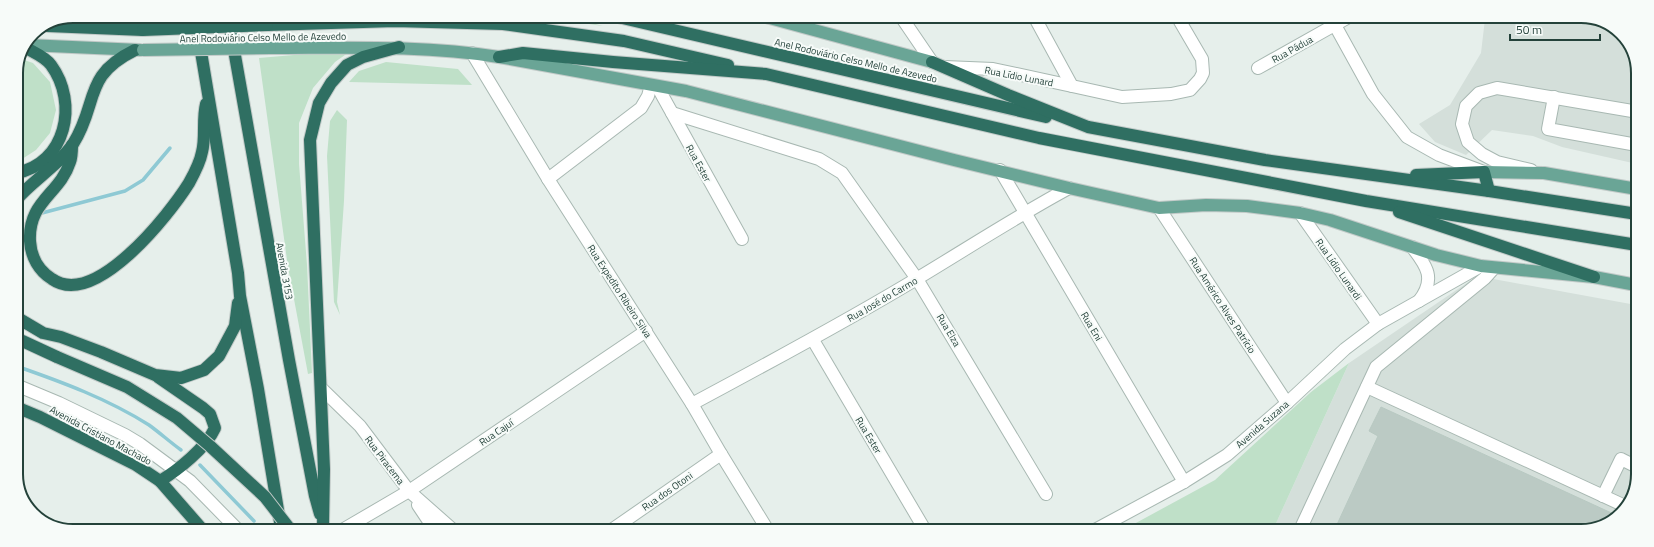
<svg xmlns="http://www.w3.org/2000/svg" width="1654" height="547" viewBox="0 0 1654 547" font-family="'Titillium Web',sans-serif">
  <style>
    .built { fill: #d4dfda }
    .green { fill: #bfe0c8 }
    .lines { fill: none; stroke-linecap: round; stroke-linejoin: round }
    .stream { stroke: #8ec9d4; stroke-width: 3.5 }
    .building { fill: #bbcac4; stroke: #b8c9c2 }
    .minor-casing { stroke: #a8b8b2; stroke-width: 14 }
    .major-casing { stroke: #c2cac8; stroke-width: 14 }
    .highway-casing { stroke: #c2cac8; stroke-width: 14 }
    .minor { stroke: #fff; stroke-width: 12 }
    .major { stroke: #6aa596; stroke-width: 12 }
    .highway { stroke: #2f6f62; stroke-width: 12 }
    .major-bridge-casing { stroke: #c2cac8; stroke-width: 14; stroke-linecap: butt }
    .highway-bridge-casing { stroke: #c2cac8; stroke-width: 14; stroke-linecap: butt }
    .major-bridge { stroke: #6aa596; stroke-width: 12 }
    .highway-bridge { stroke: #2f6f62; stroke-width: 12 }
    .labels { text-anchor: middle; stroke-width: 4; stroke-linejoin: round; paint-order: stroke }
    .street-label { font-size: 10px; fill: #24423a; stroke: #f7fbf9 }
    .rim { fill: none; stroke: #24423a; stroke-width: 2 }
  </style>
  <rect width="100%" height="100%" fill="#e6efeb"/>
  <g class="built">
    <polygon points="1485,19 1599,19 1626,38 1638,69 1637,164 1562,147 1533,136 1492,130 1466,155 1435,142 1419,124 1450,105 1481,53"/>
    <polygon points="1477,276 1636,305 1635,492 1615,519 1581,531 1273,530 1349,363"/>
  </g>
  <g class="green">
    <polygon points="540,17 569,17 603,26"/>
    <polygon points="352,50 335,62 313,88 299,123 299,164 307,265 312,373 308,374 288,267 259,58"/>
    <polygon points="21,59 33,63 50,82 56,110 50,133 36,150 16,163 16,70"/>
    <polygon points="386,62 458,69 472,85 349,82 359,71"/>
    <polygon points="337,110 347,120 344,201 337,302 340,315 334,302 327,156 330,121"/>
    <polygon points="1349,363 1273,530 1123,530 1215,480 1311,392"/>
  </g>
  <g class="lines">
    <g class="stream">
      <polyline points="42,213 125,191 143,180 170,148"/>
      <path d="M16,366C62,382 108,399 149,425C160,433 170,442 181,450"/>
      <polyline points="200,465 254,521"/>
    </g>
  </g>
  <polygon class="building" points="1381,407 1618,516 1615,519 1581,531 1334,531 1378,436 1369,431"/>
  <g class="lines">
    <g class="minor-casing">
      <g id="minor">
        <polyline points="902,18 932,62"/>
        <polyline points="1035,18 1072,86 1122,97 1171,94 1190,90 1200,79 1203,73 1202,59 1178,18"/>
        <polyline points="1331,18 1373,94 1407,137 1439,155 1484,172"/>
        <polyline points="472,53 548,179 692,404 721,454 767,529"/>
        <polyline points="945,67 993,69 1072,86"/>
        <polyline points="1258,68 1347,18"/>
        <polyline points="657,86 742,239"/>
        <polyline points="1554,97 1548,129 1637,145"/>
        <polyline points="672,113 819,159 842,173 917,279 1046,494"/>
        <polyline points="1000,170 1184,482"/>
        <polyline points="1531,170 1497,162 1482,154 1468,142 1462,124 1466,106 1479,93 1497,88 1638,112"/>
        <polyline points="548,179 641,108 648,96 651,85"/>
        <polyline points="1159,208 1287,403"/>
        <polyline points="1300,213 1378,324"/>
        <path d="M1412,247C1427,266 1436,279 1419,301"/>
        <polyline points="813,340 925,530"/>
        <polyline points="16,385 59,403 125,435 140,444 190,481 236,528"/>
        <polyline points="1367,387 1625,506"/>
        <polyline points="321,388 360,426 409,491 452,529"/>
        <path d="M692,404C768,363 844,323 918,278C968,248 1017,216 1069,188"/>
        <polyline points="1603,496 1621,459 1635,466"/>
        <polyline points="418,505 434,529"/>
        <polyline points="344,529 409,491 646,331"/>
        <polyline points="613,529 721,454"/>
        <polyline points="1095,530 1184,482 1227,455 1287,403 1345,349 1378,324 1481,266"/>
        <polyline points="1300,530 1376,367 1485,278 1494,268"/>
      </g>
    </g>
    <g class="major-casing">
      <g id="major">
        <polyline points="766,17 932,62"/>
        <polyline points="27,45 140,50"/>
        <path d="M270,48C347,48 423,45 499,57L686,91L954,160L1069,188L1159,208L1206,205L1247,206L1300,213L1330,220L1436,255L1481,266L1594,277L1636,285"/>
        <polyline points="1484,172 1544,173 1637,189"/>
      </g>
    </g>
    <g class="highway-casing">
      <g id="highway">
        <polyline points="195,16 238,273 240,296 258,389 281,528"/>
        <polyline points="228,16 289,360 315,496 320,514"/>
        <polyline points="618,17 1046,117"/>
        <polyline points="267,25 395,21 503,24 624,41 728,65"/>
        <polyline points="48,26 143,30"/>
        <polyline points="499,57 523,53 613,62 766,74 1039,138 1366,201 1637,245"/>
        <polyline points="932,62 1008,95 1088,127 1265,160 1489,191 1637,214"/>
        <path d="M72,145C72,151 72,157 70,162C60,194 28,201 30,241C31,257 39,271 52,279C95,309 169,215 189,183C194,174 200,163 202,152C206,137 202,120 206,104"/>
        <path d="M16,173C66,164 79,103 51,65C45,57 35,53 26,48"/>
        <polyline points="1416,175 1484,172 1489,191"/>
        <path d="M16,200C33,180 58,166 73,144C99,103 82,76 135,50"/>
        <polyline points="1399,212 1594,277"/>
        <polyline points="16,317 43,333 61,337 101,352 155,375 181,378 204,370 219,356 235,326 238,303"/>
        <polyline points="16,338 57,357"/>
        <path d="M158,377L203,408L210,414L215,428C206,448 178,470 160,481"/>
        <polyline points="16,407 40,417 136,465 160,481 201,528"/>
        <polyline points="323,526 324,469 310,140 319,103 331,83 347,65 363,57 399,47"/>
      </g>
    </g>
    <use href="#minor" class="minor"/>
    <use href="#major" class="major"/>
    <use href="#highway" class="highway"/>
    <g class="major-bridge-casing">
      <polyline id="major-bridge" points="143,50 270,48"/>
    </g>
    <g class="highway-bridge-casing">
      <g id="highway-bridge">
        <polyline points="143,30 267,25"/>
        <polyline points="57,357 127,387 177,418 210,446 265,497 289,528"/>
      </g>
    </g>
    <use href="#major-bridge" class="major-bridge"/>
    <use href="#highway-bridge" class="highway-bridge"/>
  </g>
  <g class="labels">
    <g class="street-label">
      <text transform="translate(263 37) rotate(-1)" y="4">Anel Rodoviário Celso Mello de Azevedo</text>
      <text transform="translate(1292 49) rotate(-29)" y="4">Rua Pádua</text>
      <text transform="translate(856 60) rotate(13)" y="4">Anel Rodoviário Celso Mello de Azevedo</text>
      <text transform="translate(1019 76) rotate(11)" y="4">Rua Lídio Lunard</text>
      <text transform="translate(699 163) rotate(61)" y="4">Rua Ester</text>
      <text transform="translate(1339 269) rotate(55)" y="4">Rua Lídio Lunardi</text>
      <text transform="translate(285 271) rotate(80)" y="4">Avenida 3153</text>
      <text transform="translate(620 291) rotate(57)" y="4">Rua Expedito Ribeiro Silva</text>
      <text transform="translate(882 299) rotate(-30)" y="4">Rua José do Carmo</text>
      <text transform="translate(1223 305) rotate(57)" y="4">Rua Américo Alves Patrício</text>
      <text transform="translate(1092 326) rotate(59)" y="4">Rua Eni</text>
      <text transform="translate(949 330) rotate(59)" y="4">Rua Elza</text>
      <text transform="translate(1262 424) rotate(-41)" y="4">Avenida Suzana</text>
      <text transform="translate(496 432) rotate(-34)" y="4">Rua Cajuí</text>
      <text transform="translate(101 435) rotate(28)" y="4">Avenida Cristiano Machado</text>
      <text transform="translate(869 435) rotate(59)" y="4">Rua Ester</text>
      <text transform="translate(385 460) rotate(53)" y="4">Rua Piracema</text>
      <text transform="translate(667 491) rotate(-35)" y="4">Rua dos Otoni</text>
    </g>
  </g>
  <path d="M0 0H1654V547H0ZM73 23H1581A50 50 0 0 1 1631 73V474A50 50 0 0 1 1581 524H73A50 50 0 0 1 23 474V73A50 50 0 0 1 73 23Z" fill="#f7fbf9" fill-rule="evenodd"/>
  <path class="rim" d="M73 23H1581A50 50 0 0 1 1631 73V474A50 50 0 0 1 1581 524H73A50 50 0 0 1 23 474V73A50 50 0 0 1 73 23Z"/>
  <path d="M1510 34v6h90v-6" fill="none" stroke="#24423a" stroke-width="2"/>
  <text x="1516" y="34" font-size="12" fill="#24423a" stroke="#f7fbf9" stroke-width="3" paint-order="stroke">50 m</text>
</svg>
